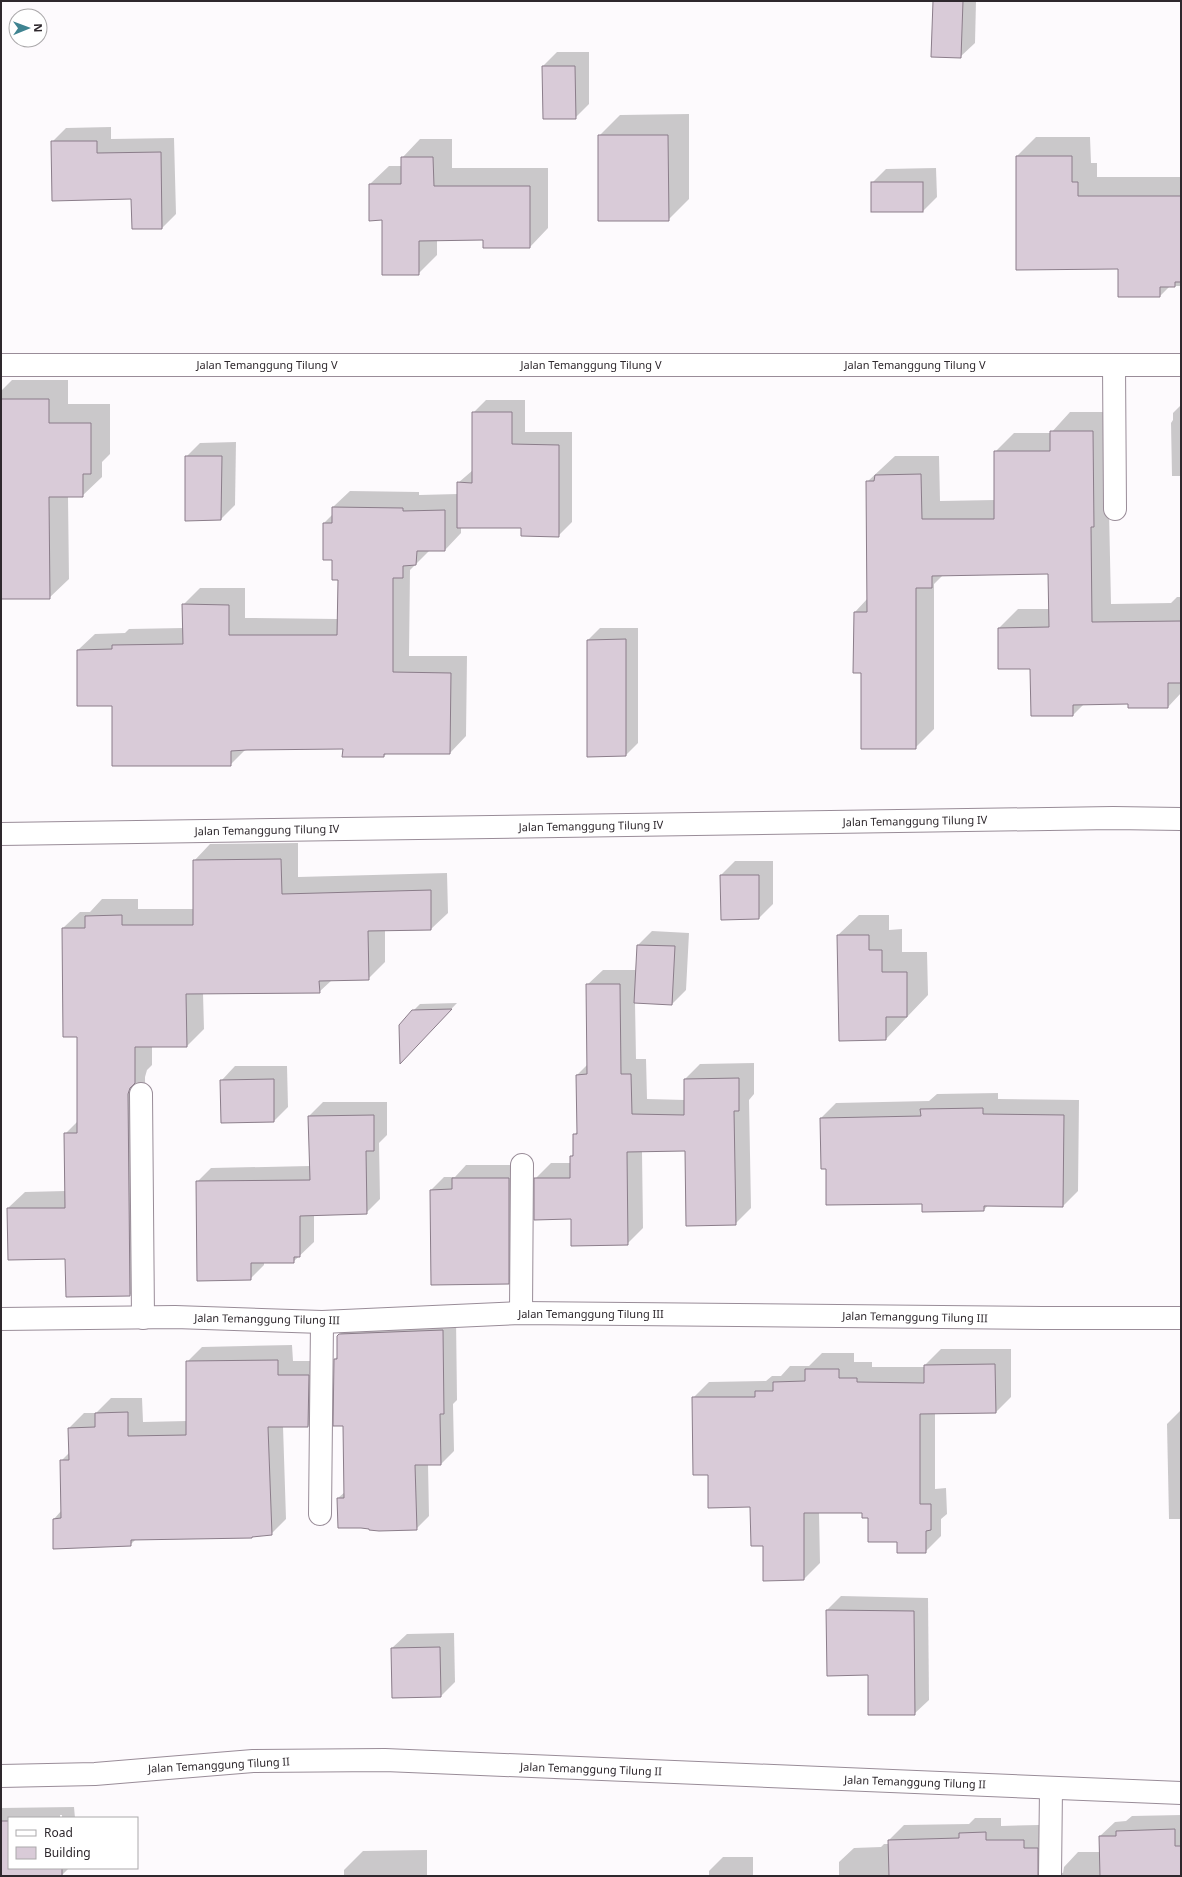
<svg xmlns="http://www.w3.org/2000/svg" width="1182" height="1877" viewBox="0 0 1182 1877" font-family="'Noto Sans',sans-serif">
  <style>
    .shadow { fill: #0003 }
    .building { fill: #d9cbd8; stroke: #8b7d8a }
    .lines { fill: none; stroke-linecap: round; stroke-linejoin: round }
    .street-casing { stroke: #998c98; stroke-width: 24 }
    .street { stroke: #fff; stroke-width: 22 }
    .labels { text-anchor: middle; stroke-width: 3; stroke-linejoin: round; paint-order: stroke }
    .street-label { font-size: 11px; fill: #2e282d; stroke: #fff }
  </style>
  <rect width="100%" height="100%" fill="#fdfafd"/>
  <g class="shadow">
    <polygon points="934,1 976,1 975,43 960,57"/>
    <polygon points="557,52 589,52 589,104 575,118 544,118 543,66"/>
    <polygon points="689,114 689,199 668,220 599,136 620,115"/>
    <polygon points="111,127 111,139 174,138 176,214 162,228 132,198 52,142 66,128"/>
    <polygon points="1036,137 1090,137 1091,163 1097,163 1097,177 1181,177 1181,286 1170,286 1160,296 1119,296 1119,268 1017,156"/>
    <polygon points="420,139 452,139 452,168 548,168 548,228 530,247 484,239 437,240 437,255 418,274 383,219 370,184 389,166 402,166 402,158"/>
    <polygon points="936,168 937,197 923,211 872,183 886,169"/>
    <polygon points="12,380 68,380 68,404 110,404 110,454 102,462 102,477 82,496 68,496 69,579 49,598 1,598 1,391"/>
    <polygon points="486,400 525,400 525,432 572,432 572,522 558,536 522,527 461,527 461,533 445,550 430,550 410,570 409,656 467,656 466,736 450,753 387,753 384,756 344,748 246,749 230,765 113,705 78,650 95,634 125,633 129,629 184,628 183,605 200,588 245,588 245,618 338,619 339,578 324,523 333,514 333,507 350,491 419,492 419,495 458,494 458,483 473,470 473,413"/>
    <polygon points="1181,405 1181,476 1172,476 1171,423 1173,420 1173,413"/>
    <polygon points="1070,412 1112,412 1109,511 1111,604 1171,603 1177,597 1181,597 1181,693 1168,707 1129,703 1084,704 1073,715 999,628 1018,609 1049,609 1049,573 943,575 934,584 934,729 915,748 862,672 855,612 868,598 867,482 895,456 939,456 940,501 995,500 995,452 1014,433 1051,433"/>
    <polygon points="236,442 235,505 221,519 186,457 200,443"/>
    <polygon points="600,628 638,628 638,743 626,755 588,640"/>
    <polygon points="298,843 298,877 447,873 448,913 431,929 385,929 385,962 368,979 332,980 319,992 203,993 204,1029 187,1046 152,1046 152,1065 147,1070 145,1077 147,1278 130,1295 66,1258 8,1208 25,1192 66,1191 65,1134 78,1121 78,1036 63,928 80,912 90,912 102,899 138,899 138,909 194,909 194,861 210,844"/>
    <polygon points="735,861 773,861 773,904 759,918 721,875"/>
    <polygon points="859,915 889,915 889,930 902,929 902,952 927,952 928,995 886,1039 838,935"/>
    <polygon points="652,931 689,933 686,990 672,1004 635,1002 636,1059 646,1059 647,1099 685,1100 685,1079 700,1064 754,1063 754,1094 749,1100 751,1208 735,1224 686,1150 642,1151 643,1228 627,1244 572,1218 535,1179 551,1163 571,1163 571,1157 574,1153 574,1135 578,1131 577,1075 588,1064 587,985 603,970 637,970 638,945"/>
    <polygon points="457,1003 406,1056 413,1011 420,1004"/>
    <polygon points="235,1066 287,1066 288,1107 274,1121 221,1081"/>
    <polygon points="998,1093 998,1099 1079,1100 1078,1191 1063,1206 988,1205 984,1210 923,1211 923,1203 827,1168 821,1118 836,1103 929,1101 937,1094"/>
    <polygon points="323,1102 387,1102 387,1135 379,1143 380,1199 366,1213 314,1214 314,1242 293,1262 264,1262 264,1265 250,1279 197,1182 211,1168 310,1166 309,1116"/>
    <polygon points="466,1165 522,1165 522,1270 508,1283 431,1190 444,1177 455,1177"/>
    <polygon points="456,1317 457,1400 453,1404 454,1451 441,1464 428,1464 429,1516 416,1529 338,1498 345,1492 344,1425 335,1359 338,1356 338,1336 353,1321"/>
    <polygon points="292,1345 293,1361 323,1361 323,1411 308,1426 283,1426 286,1519 271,1534 254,1535 252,1537 136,1539 130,1545 54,1519 62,1510 61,1461 70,1452 69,1428 84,1413 96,1413 111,1398 142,1398 143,1422 187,1421 187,1362 202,1347"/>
    <polygon points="941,1349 1011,1349 1011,1397 996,1412 935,1413 935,1489 946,1488 947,1514 941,1519 941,1536 925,1552 898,1540 863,1512 819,1512 820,1563 804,1579 764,1545 751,1506 709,1474 693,1398 709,1382 766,1381 772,1376 781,1376 790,1366 809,1366 822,1353 854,1353 854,1362 872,1362 872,1367 925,1367 925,1365"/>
    <polygon points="1181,1410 1181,1519 1169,1519 1167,1424"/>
    <polygon points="841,1596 928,1598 929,1700 914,1714 869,1674 827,1610"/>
    <polygon points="454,1633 455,1682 441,1696 392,1648 407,1634"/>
    <polygon points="74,1807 75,1818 62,1818 62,1815 60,1815 60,1818 9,1818 9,1868 69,1868 62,1875 1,1876 1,1808"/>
    <polygon points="1181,1815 1181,1876 839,1876 839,1862 854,1848 881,1847 884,1844 889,1844 889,1840 904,1825 969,1824 975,1818 1001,1818 1001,1826 1039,1825 1039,1834 1052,1834 1059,1872 1063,1873 1064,1867 1078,1852 1100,1852 1100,1836 1115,1822 1126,1821 1132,1816"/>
    <polygon points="427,1850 427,1876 344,1876 344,1870 363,1851"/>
    <polygon points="723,1857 753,1857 753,1876 709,1876 709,1871"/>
  </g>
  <g class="building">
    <polygon points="933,1 963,1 961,58 931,57"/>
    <polygon points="542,66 575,66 576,119 543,119"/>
    <polygon points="598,135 668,135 669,221 598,221"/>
    <polygon points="51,141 97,141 97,153 161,152 162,229 132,229 131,199 52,201"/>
    <polygon points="1016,156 1072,156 1072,182 1078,182 1078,196 1181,196 1181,282 1175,282 1175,287 1160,287 1160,297 1118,297 1118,269 1016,270"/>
    <polygon points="401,157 433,157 434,186 530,186 530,248 483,248 483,240 419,241 419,275 382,275 382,220 369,221 369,184 401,184"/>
    <rect x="871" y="182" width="52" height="30"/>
    <polygon points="1,399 49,399 49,423 91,423 91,474 83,474 83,497 49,497 50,599 1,599"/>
    <polygon points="472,412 512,412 512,444 559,445 559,537 521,536 521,528 457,528 457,482 472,483"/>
    <polygon points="1050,431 1093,431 1094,527 1091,527 1092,622 1181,621 1181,683 1168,683 1168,708 1128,708 1128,704 1073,705 1073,716 1031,716 1030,669 998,669 998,628 1049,627 1048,574 932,576 932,588 916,588 916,749 861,749 861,673 853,673 854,612 867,612 866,481 874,481 875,475 921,474 922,519 994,519 994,451 1050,451"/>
    <polygon points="185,456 222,456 221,520 185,521"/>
    <polygon points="332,507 403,508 403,511 445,510 445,551 417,551 416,565 403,566 403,578 393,578 393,672 451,673 450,754 384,754 384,757 342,757 343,749 247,750 231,751 231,766 112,766 112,706 77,706 77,650 112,649 112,645 183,644 182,604 229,605 229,635 337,635 338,580 332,580 332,560 323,560 323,523 332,523"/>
    <polygon points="626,639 626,756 587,757 587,640"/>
    <polygon points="281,859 282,894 431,890 431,930 368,931 369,980 319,981 320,993 186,994 187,1047 135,1047 135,1083 130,1088 128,1094 130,1296 66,1297 65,1259 8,1260 7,1208 65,1208 64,1133 77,1133 77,1037 63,1037 62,928 85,928 85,916 122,915 122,925 193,925 193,860"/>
    <polygon points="720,875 759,875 759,919 721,920"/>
    <polygon points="837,935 869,935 869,950 882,950 882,972 907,972 907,1017 886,1017 886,1040 839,1041"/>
    <polygon points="637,945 675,946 672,1005 634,1003"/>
    <polygon points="586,984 620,984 621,1074 631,1074 632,1114 684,1115 684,1079 739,1078 739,1111 734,1111 736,1225 686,1226 685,1151 627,1152 628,1245 571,1246 571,1219 534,1220 534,1178 570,1178 570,1156 573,1156 573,1134 577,1134 576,1075 587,1074"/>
    <polygon points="452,1009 400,1064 399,1025 412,1010"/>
    <polygon points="274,1079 274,1122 221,1123 220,1080"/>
    <polygon points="983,1108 983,1114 1064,1115 1063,1207 984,1206 984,1211 922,1212 922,1204 826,1205 826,1169 821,1169 820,1118 921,1116 920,1109"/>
    <polygon points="374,1115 374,1151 366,1151 367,1214 300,1216 300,1257 294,1257 294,1263 251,1263 251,1280 197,1281 196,1181 310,1180 308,1116"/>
    <polygon points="452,1178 509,1178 509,1284 431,1285 430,1190 452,1189"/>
    <polygon points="443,1330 444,1414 440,1414 441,1465 415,1465 417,1530 379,1531 369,1530 369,1529 361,1528 338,1528 337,1498 344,1498 343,1426 333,1426 334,1359 337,1359 337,1336 339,1334"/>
    <polygon points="278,1360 278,1375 309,1375 308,1427 268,1427 272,1535 252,1537 252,1538 131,1540 131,1546 53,1549 53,1519 61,1518 60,1460 69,1460 68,1428 95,1427 95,1413 128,1412 128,1436 186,1435 186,1361"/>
    <polygon points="995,1364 996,1413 920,1414 920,1504 931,1504 931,1530 926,1531 926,1553 897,1553 897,1542 868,1542 868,1518 862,1518 862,1513 804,1513 804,1580 763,1581 763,1546 751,1546 750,1507 708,1508 708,1475 693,1475 692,1397 755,1397 755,1391 773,1391 773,1382 805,1381 805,1369 839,1369 839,1378 857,1378 857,1382 924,1383 924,1365"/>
    <polygon points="826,1610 914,1611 915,1715 868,1715 868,1675 827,1676"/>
    <polygon points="440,1647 441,1697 392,1698 391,1648"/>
    <polygon points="1,1821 9,1821 9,1868 62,1868 62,1876 1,1876"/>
    <polygon points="1175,1829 1175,1846 1181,1846 1181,1876 1100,1876 1099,1836 1116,1836 1116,1831"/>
    <polygon points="986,1832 986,1840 1024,1840 1024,1848 1038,1848 1038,1876 889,1876 888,1840 959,1838 959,1833"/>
  </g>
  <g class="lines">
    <g class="street-casing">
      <g id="street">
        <polyline points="1,365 1181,365"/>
        <polyline points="1114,365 1115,509"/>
        <polyline points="1,834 1113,818 1181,819"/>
        <polyline points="141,1094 143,1318"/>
        <polyline points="521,1313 522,1165"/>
        <polyline points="1,1319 175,1317 322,1322 521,1313 1043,1318 1181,1318"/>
        <polyline points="320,1514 322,1322"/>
        <polyline points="1,1776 95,1774 253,1761 385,1760 1181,1793"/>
        <polyline points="1050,1876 1051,1788"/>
      </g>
    </g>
    <use href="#street" class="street"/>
  </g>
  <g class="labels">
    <g class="street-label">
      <text x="267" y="369">Jalan Temanggung Tilung V</text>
      <text x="591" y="369">Jalan Temanggung Tilung V</text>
      <text x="915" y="369">Jalan Temanggung Tilung V</text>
      <text transform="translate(915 821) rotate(-1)" y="4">Jalan Temanggung Tilung IV</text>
      <text transform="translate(591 826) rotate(-1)" y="4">Jalan Temanggung Tilung IV</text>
      <text transform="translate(267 830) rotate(-1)" y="4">Jalan Temanggung Tilung IV</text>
      <text x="591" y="1318">Jalan Temanggung Tilung III</text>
      <text transform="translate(915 1317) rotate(1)" y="4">Jalan Temanggung Tilung III</text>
      <text transform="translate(267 1319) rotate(1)" y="4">Jalan Temanggung Tilung III</text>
      <text transform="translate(219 1765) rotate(-3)" y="4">Jalan Temanggung Tilung II</text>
      <text transform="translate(591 1769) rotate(2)" y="4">Jalan Temanggung Tilung II</text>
      <text transform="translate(915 1782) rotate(2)" y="4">Jalan Temanggung Tilung II</text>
    </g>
  </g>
  <rect width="1182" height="1877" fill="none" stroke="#2e282d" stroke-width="4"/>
  <rect x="8" y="1817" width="130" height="52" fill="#ffffff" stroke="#aba9ab"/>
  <rect x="16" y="1830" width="20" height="6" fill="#ffffff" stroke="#aba9ab"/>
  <text x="44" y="1837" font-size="12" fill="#2e282d">Road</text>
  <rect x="16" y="1847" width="20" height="12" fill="#d9cbd8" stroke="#aba9ab"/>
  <text x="44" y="1857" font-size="12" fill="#2e282d">Building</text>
  <g transform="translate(28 28) rotate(89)"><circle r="19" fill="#ffffff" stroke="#aba9ab"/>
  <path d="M0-3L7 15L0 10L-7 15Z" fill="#3f8491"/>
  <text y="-6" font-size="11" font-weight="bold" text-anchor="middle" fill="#2e282d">N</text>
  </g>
</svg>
